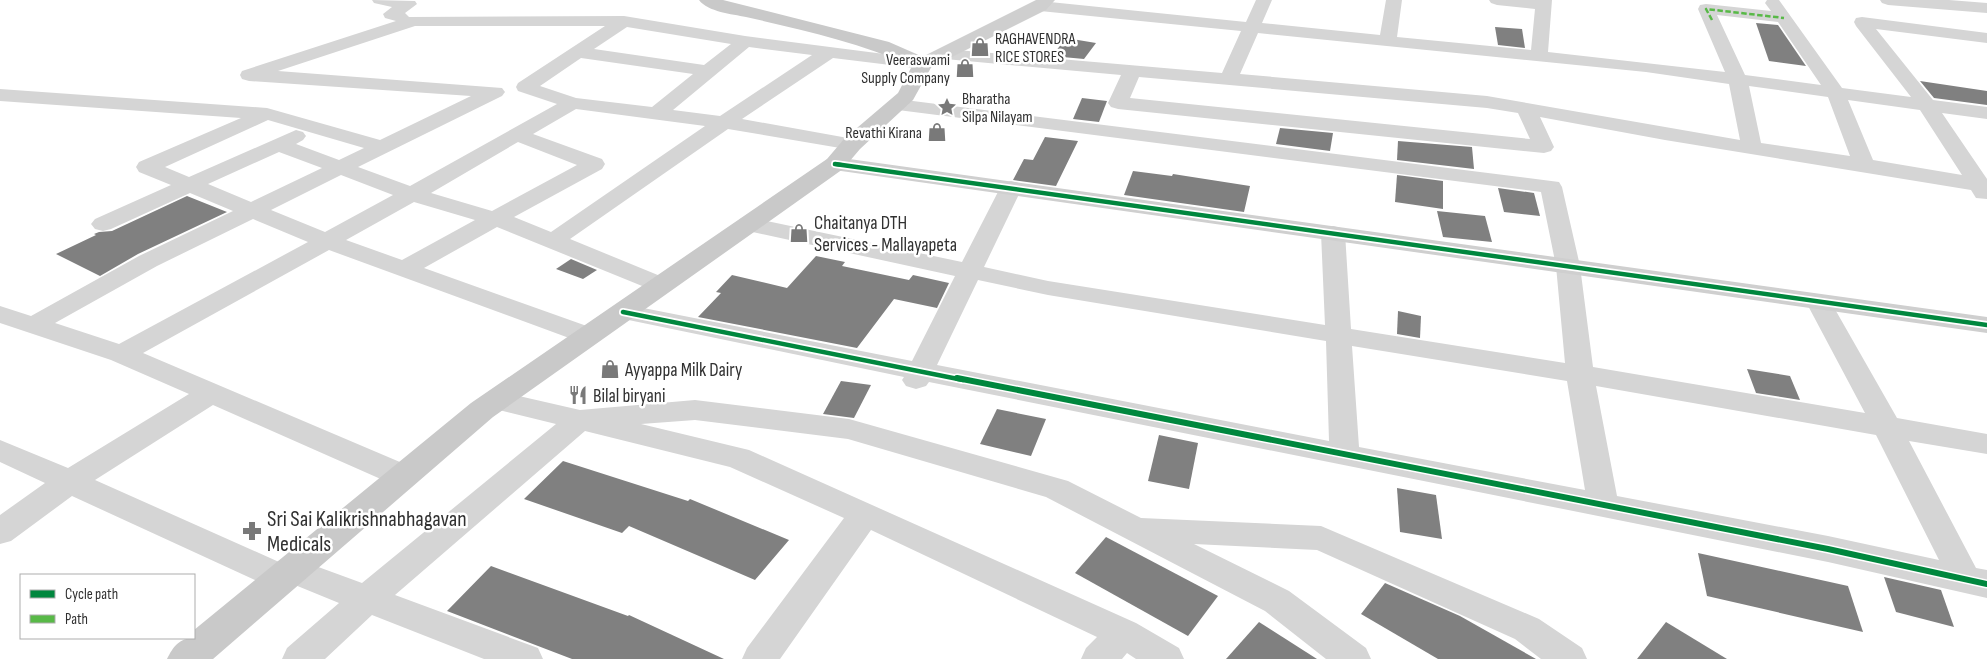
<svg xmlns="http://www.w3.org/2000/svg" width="1987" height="659" viewBox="0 0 1987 659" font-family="'Sofia Sans Condensed',sans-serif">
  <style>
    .building { fill: #808080 }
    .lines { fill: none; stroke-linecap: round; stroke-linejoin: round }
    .street { fill: #d5d5d5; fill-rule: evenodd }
    .secondary { fill: #cfcfcf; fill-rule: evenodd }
    .primary { fill: #c9c9c9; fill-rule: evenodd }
    .quiet { stroke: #58b947; stroke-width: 2.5; stroke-dasharray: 5.5 2.5; stroke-linecap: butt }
    .cycleway-far2-casing { stroke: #fff; stroke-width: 6 }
    .cycleway-far1-casing { stroke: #fff; stroke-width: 8 }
    .cycleway-casing { stroke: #fff; stroke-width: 9 }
    .cycleway-far2 { stroke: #00873e; stroke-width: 4 }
    .cycleway-far1 { stroke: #00873e; stroke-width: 4.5 }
    .cycleway { stroke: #00873e; stroke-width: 6 }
    .labels { text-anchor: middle; stroke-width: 5; stroke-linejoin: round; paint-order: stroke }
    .far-poi-label { font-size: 16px; fill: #313131; stroke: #fff; text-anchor: start }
    .poi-label { font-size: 19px; fill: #313131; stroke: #fff; text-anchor: start }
    .near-poi-label { font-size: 22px; fill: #313131; stroke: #fff; text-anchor: start }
  </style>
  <rect width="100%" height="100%" fill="#fff"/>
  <g class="building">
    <polygon points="1756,23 1778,25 1806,66 1769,61"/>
    <polygon points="1495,27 1522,29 1525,48 1498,45"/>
    <polygon points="1066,38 1096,43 1084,59 1052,56"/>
    <polygon points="1920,81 1987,91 1987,105 1934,98"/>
    <polygon points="1082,98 1107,101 1099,122 1073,119"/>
    <polygon points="1280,128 1333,133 1330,151 1276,144"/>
    <polygon points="1045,137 1078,141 1056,186 1013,180 1024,159 1033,160"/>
    <polygon points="1398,141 1472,147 1474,169 1397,160"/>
    <polygon points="1133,171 1172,176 1173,174 1250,186 1244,212 1124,195"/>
    <polygon points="1397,175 1443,181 1443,209 1395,202"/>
    <polygon points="1498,188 1534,193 1540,216 1504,212"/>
    <polygon points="187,196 227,212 138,254 100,276 56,254 96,235 94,234 99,232 112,231"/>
    <polygon points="1437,211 1485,216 1492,242 1443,237"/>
    <polygon points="816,256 845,262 842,266 909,280 913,275 949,283 937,308 894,299 857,348 698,317 721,293 716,292 732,275 787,288"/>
    <polygon points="571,259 597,270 583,279 556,269"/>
    <polygon points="1398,311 1421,316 1420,338 1397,334"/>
    <polygon points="1747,369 1790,376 1800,400 1756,393"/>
    <polygon points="841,381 871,385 854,418 823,414"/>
    <polygon points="997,409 1046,419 1031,456 980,444"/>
    <polygon points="1159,435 1198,443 1189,489 1148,481"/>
    <polygon points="563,461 688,501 690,499 789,540 755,580 629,526 622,533 524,499"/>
    <polygon points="1397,488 1436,495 1442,539 1400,532"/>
    <polygon points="1106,537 1218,596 1188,636 1075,573"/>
    <polygon points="1698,553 1848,586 1863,632 1707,596"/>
    <polygon points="491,566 628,616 629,615 724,659 572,659 447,611"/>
    <polygon points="1884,577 1941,590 1954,627 1896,612"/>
    <polygon points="1385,583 1460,616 1536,659 1438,659 1361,614"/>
    <polygon points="1259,622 1317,659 1226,659"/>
    <polygon points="1666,622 1727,659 1637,659"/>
  </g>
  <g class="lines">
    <g class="street">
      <path d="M372,0L415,1L417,4L405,13L409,17L624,16L745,36L923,59L929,60L932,64L929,68L923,69L833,58L742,119L859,140L862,144L859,148L852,150L728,129L570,239L670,280L673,285L670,290L661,292L652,290L497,227L424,268L598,330L602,336L598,342L589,344L580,342L329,250L143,353L414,468L418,476L414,484L403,487L392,484L213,405L95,480L279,562L291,557L362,583L556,424L487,407L483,400L487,393L497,391L580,410L695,400L849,419L1068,481L1141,518L1321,526L1539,619L1582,648L1587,659H1541L1515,639L1317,550L1194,544L1289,591L1366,648L1371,659H1326L1265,611L1046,497L848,439L695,420L641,424L749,450L1136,623L1179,648L1184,659H1136L1127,653L1122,659H1081L1086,648L1097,637L871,530L780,659H742L747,648L844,518L730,467L585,431L395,595L538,648L543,659H484L372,615L325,659H282L287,648L339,603L295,585L282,591L270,587L72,496L11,541L0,544V515L45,483L0,462V440L68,468L189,394L111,360L0,323V306L31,316L139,256L233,211L190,193L111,229L103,231L95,229L91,224L95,219L171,185L139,172L136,167L139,162L241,118L0,101V89L267,108L380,140L471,96L249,81L242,79L240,75L242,71L396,21L385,18L383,14L392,7L374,3ZM415,26H605L518,83L516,87L518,91L557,104L410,186L358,167L502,96L505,92L502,88L278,71ZM627,27L731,44L704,65L594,49ZM749,47L812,55L720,116L673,110ZM581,58L693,74L652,107L576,98L540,86ZM576,109L705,126L551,232L514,217L602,169L605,164L602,159L533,134ZM268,120L364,148L339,160L296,144L303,140L306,136L303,132L296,130L189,177L165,167ZM518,142L577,165L492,211L431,193ZM279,152L322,168L251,202L208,184ZM341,175L393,195L325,232L271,210ZM414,202L475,220L402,260L346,240ZM253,219L308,242L119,344L55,323L157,266Z"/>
      <path d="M1256,0H1272L1262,23L1380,35L1386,0H1402L1397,37L1531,50L1535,9L1497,5L1491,3L1489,0H1552L1548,52L1725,72L1698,9L1700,5L1706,4L1771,11L1765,3L1767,0H1779L1842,88L1911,97L1856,26L1854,22L1856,18L1862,17L1987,33V43L1876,29L1933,100L1987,107V119L1942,113L1987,179V199L1976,198L1971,190L1665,140L1540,117L1554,147L1551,151L1544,153L1118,109L1111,107L1108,103L1121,75L945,59L939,58L936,54L939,50L945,49L1222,73L1241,31L1040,11L1034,9L1032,6L1034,3L1040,1L1246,22ZM1717,15L1778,22L1821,85L1745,75ZM1258,33L1646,72L1729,84L1740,140L1487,96L1240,74ZM1139,77L1487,108L1518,113L1530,139L1130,98ZM1749,86L1828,97L1850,156L1761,143ZM1848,100L1920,110L1962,175L1873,160Z"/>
      <polygon points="1880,0 1949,0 1987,3 1987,13 1888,5 1882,3"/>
      <path d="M897,99L1559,182L1562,187L1580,266L1593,367L1865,413L1806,302L1810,297L1819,294L1828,297L1897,418L1987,434V454L1909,441L1976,568L1987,570V598L1828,562L929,382L926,386L916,389L906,386L902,380L904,377L614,317L610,312L614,307L623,304L912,361L955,276L748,231L740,229L736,224L740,219L748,217L962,262L1000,188L1003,183L1011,181L1019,183L1022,188L984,267L1048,281L1325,325L1321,233L1325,228L1333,226L1341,228L1345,233L1351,329L1565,363L1556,266L1541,192L890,109L887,105L890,101ZM978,280L1048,295L1326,341L1329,441L937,365ZM1352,346L1567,381L1585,490L1359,447ZM1596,386L1876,435L1939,560L1828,536L1617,496Z"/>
    </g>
    <g class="secondary">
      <polygon points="1036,0 1055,0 1046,10 930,68 923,70 916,68 913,64 916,60"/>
      <polygon points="835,157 1987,317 1987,333 827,169 824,164 827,159"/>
    </g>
    <path class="primary" d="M699,0H723L889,42L930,60L933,64L913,100L860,149L843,169L493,417L213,659H167C173,647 179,638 194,638V630L471,403L827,159L844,139L898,93L912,66C858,42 803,30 746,17C732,14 708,12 699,0Z"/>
    <polyline class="quiet" points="1712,20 1706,9 1784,18"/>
    <g class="cycleway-far2-casing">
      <polyline id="cycleway-far2" points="835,164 842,165"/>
    </g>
    <g class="cycleway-far1-casing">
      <g id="cycleway-far1">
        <polyline points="835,164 1987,325"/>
        <polyline points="623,312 963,380"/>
      </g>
    </g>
    <g class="cycleway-casing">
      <polyline id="cycleway" points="957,378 1828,549 1987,584"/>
    </g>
    <use href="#cycleway-far2" class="cycleway-far2"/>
    <use href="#cycleway-far1" class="cycleway-far1"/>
    <use href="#cycleway" class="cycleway"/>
  </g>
  <defs>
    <g id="shop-bare" transform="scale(1.5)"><path d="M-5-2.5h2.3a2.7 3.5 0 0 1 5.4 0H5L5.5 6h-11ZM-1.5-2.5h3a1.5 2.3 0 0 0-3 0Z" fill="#797979" stroke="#fff" stroke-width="2.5" paint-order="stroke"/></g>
    <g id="sight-bare" transform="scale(1.5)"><path d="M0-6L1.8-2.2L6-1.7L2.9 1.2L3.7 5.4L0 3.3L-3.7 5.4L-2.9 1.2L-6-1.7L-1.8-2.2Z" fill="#797979" stroke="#fff" stroke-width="2.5" paint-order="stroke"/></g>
    <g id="restaurant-bare" transform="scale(1.5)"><path d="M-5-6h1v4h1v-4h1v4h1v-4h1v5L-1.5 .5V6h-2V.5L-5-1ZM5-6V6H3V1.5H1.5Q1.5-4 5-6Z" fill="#797979" stroke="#fff" stroke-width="2.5" paint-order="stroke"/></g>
    <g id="pharmacy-bare" transform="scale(1.5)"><path d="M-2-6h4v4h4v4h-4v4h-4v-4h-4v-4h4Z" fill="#797979" stroke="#fff" stroke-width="2.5" paint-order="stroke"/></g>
  </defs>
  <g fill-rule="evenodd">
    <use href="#shop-bare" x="980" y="47"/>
    <use href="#shop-bare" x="965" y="68"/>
    <use href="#sight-bare" x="947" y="107"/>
    <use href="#shop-bare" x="937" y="132"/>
    <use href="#shop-bare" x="799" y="233"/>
    <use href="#shop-bare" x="610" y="369"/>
    <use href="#restaurant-bare" x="578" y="395"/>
    <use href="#pharmacy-bare" x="252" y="531"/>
  </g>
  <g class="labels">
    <g class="far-poi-label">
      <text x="995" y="44">RAGHAVENDRA<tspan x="995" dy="18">RICE STORES</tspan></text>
      <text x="950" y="65" text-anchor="end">Veeraswami<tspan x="950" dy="18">Supply Company</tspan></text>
      <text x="962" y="104">Bharatha<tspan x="962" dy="18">Silpa Nilayam</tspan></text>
      <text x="922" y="138" text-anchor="end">Revathi Kirana</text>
    </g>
    <g class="poi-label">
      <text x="814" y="229">Chaitanya DTH<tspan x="814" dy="22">Services - Mallayapeta</tspan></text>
      <text x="625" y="376">Ayyappa Milk Dairy</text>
      <text x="593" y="402">Bilal biryani</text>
    </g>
    <g class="near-poi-label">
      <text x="267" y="526">Sri Sai Kalikrishnabhagavan<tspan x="267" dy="25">Medicals</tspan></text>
    </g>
  </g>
  <rect x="20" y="574" width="175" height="65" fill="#ffffff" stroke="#adadad"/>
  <rect x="30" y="590" width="25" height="8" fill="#00873e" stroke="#adadad"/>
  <text x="65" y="599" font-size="15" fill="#313131">Cycle path</text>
  <rect x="30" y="615" width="25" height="8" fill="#58b947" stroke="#adadad"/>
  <text x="65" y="624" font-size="15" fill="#313131">Path</text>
</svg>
